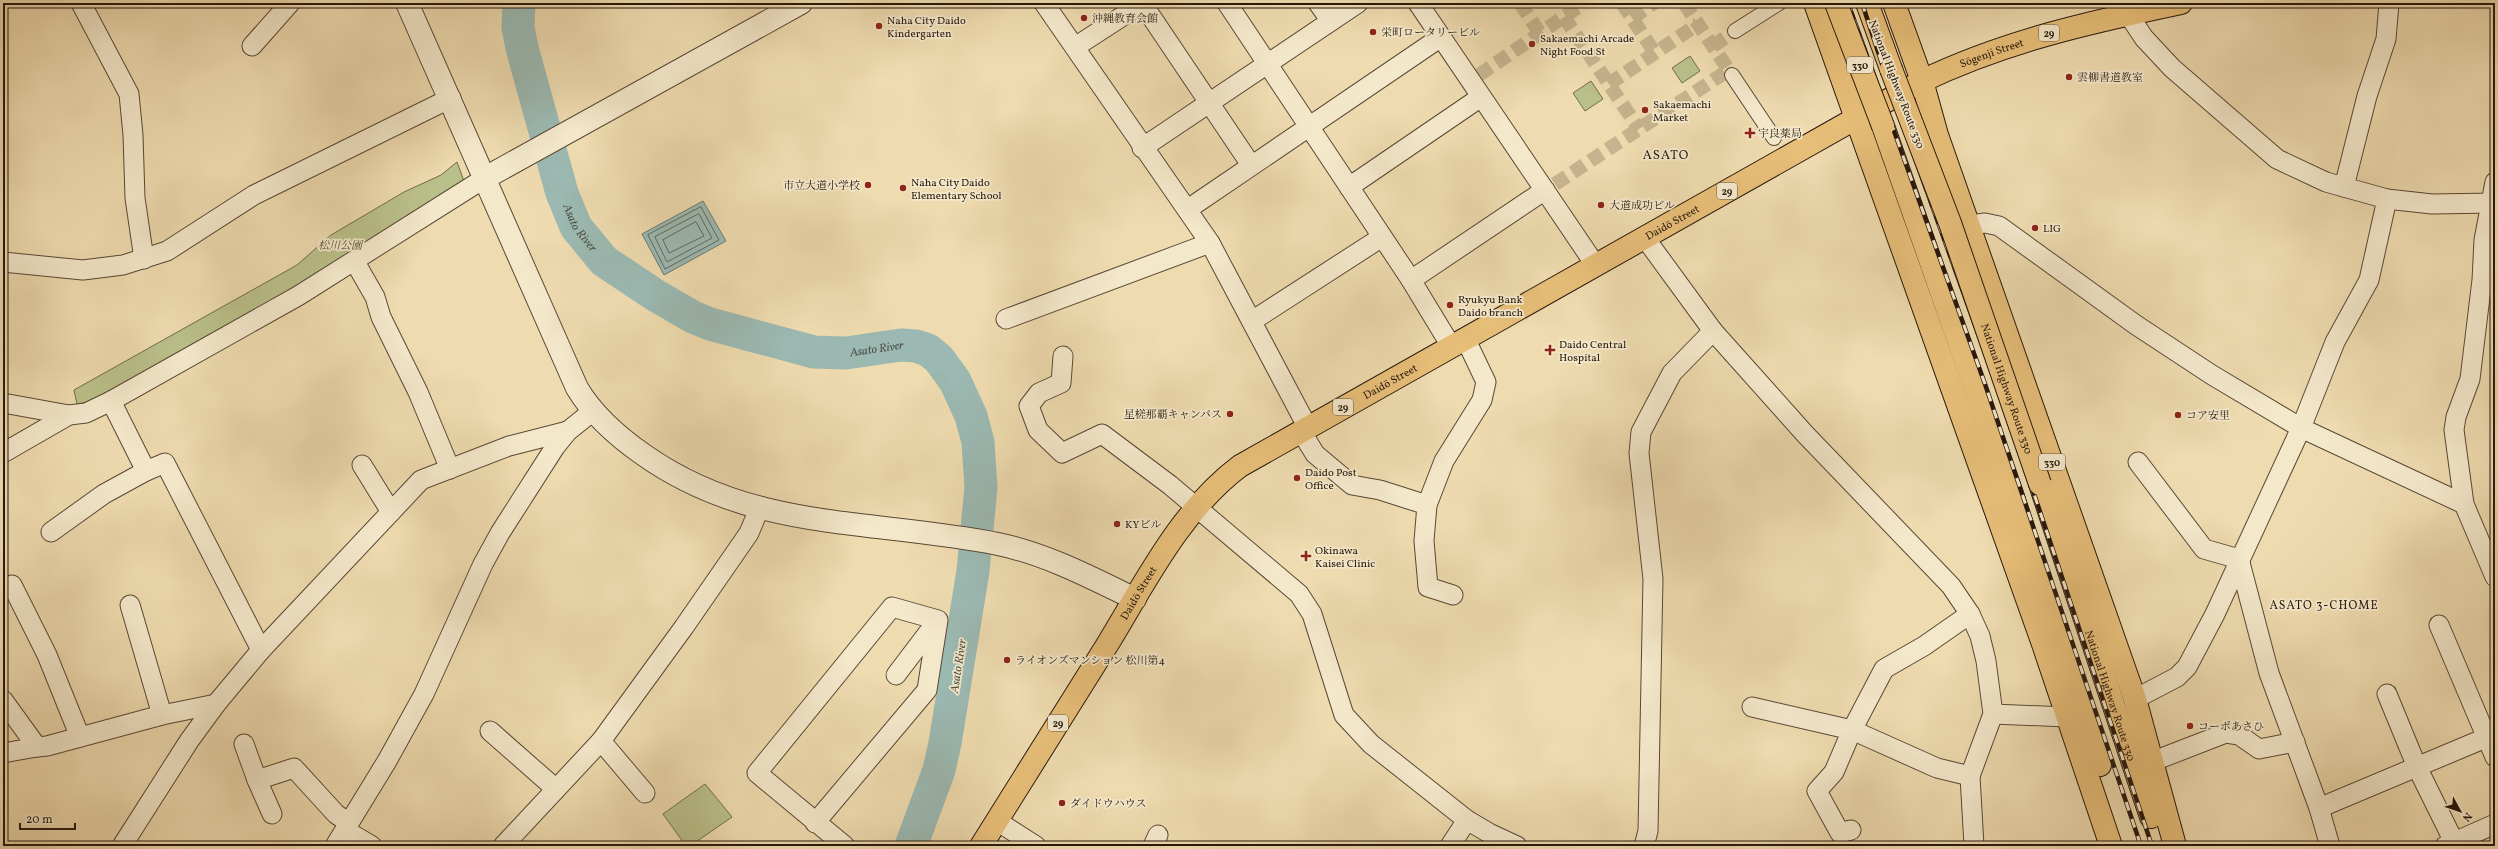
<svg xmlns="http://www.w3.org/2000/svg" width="2498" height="849" viewBox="0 0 2498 849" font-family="Vollkorn,'Noto Serif JP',serif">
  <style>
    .green { fill: #bac08a; stroke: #706c4b }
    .water { fill: #9bb9b2; stroke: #6c7870 }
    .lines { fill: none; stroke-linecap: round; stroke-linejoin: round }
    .shore { stroke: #60685f; stroke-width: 1 }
    .river { stroke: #9bb9b2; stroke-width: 33 }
    .pedestrian-tunnel { stroke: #c6b48e; stroke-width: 14; stroke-dasharray: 14 7; stroke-linecap: butt }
    .pedestrian-casing { stroke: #584835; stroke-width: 16 }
    .minor-casing { stroke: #584835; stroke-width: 21 }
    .tertiary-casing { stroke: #584835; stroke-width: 24 }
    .primary-casing { stroke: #26170c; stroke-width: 24 }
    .trunk-casing { stroke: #26170c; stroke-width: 24 }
    .pedestrian { stroke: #f4e8cb; stroke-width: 14 }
    .minor { stroke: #f4e8cb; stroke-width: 19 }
    .tertiary { stroke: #f4e8cb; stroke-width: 22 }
    .primary { stroke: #e7be78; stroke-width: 22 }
    .trunk { stroke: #e7be78; stroke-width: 22 }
    .rail-casing { stroke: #26170c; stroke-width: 4.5 }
    .rail { stroke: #f4e8cb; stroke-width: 3; stroke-dasharray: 9; stroke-linecap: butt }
    .trunk-bridge-casing { stroke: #26170c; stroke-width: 24; stroke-linecap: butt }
    .trunk-bridge { stroke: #e7be78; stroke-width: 22 }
    .poi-dot { fill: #8f2418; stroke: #f4e8cb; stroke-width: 1.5 }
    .labels { text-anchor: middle; stroke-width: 3.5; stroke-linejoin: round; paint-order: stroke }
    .shield { fill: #f4e8cb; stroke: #645645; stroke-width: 1 }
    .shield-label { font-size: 10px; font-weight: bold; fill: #26170c }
    .poi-label { font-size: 11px; fill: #26170c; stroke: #f4e8cb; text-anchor: start }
    .street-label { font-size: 11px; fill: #26170c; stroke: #f4e8cb }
    .park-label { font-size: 11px; font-style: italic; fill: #524a32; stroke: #f4e8cb }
    .water-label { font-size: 12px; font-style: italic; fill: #4f5046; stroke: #f4e8cb }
    .neighbourhood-label { font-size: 12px; letter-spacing: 1px; fill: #26170c; stroke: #f4e8cb }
    .quarter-label { font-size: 13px; letter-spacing: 1px; fill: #26170c; stroke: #f4e8cb }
  </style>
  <rect width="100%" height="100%" fill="#eedbaf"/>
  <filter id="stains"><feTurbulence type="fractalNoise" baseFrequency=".005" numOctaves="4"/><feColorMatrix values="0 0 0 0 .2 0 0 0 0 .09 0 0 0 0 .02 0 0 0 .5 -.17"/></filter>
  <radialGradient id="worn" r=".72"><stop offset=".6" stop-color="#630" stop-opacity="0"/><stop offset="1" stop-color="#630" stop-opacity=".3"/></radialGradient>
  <g class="green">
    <polygon points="1690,56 1700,71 1682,83 1672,68"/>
    <polygon points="1591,81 1603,99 1585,111 1573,93"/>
    <polygon points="457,162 464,181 330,268 93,401 77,404 74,390 297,265 331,235 404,192 441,175"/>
    <polygon points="705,784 732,817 690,846 686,846 663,814"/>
  </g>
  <polygon class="water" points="703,201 726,241 664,275 642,234"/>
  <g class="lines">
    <g class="shore">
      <polygon points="701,207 719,240 665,269 648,235"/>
      <polygon points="699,214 712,238 667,262 655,237"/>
      <polygon points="696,222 704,236 669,253 663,240"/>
    </g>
    <path class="river" id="s1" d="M519,3L518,27L522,48L562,193L576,227L604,261L655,295L693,317L710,324L814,352L846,353L901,345L916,346L928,350L939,359L955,381L971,416L978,442L981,487L973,571L945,743L939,770L911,846"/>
    <g class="pedestrian-tunnel">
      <polyline points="1520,3 1539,32"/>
      <polyline points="1622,3 1655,53"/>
      <polyline points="1684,3 1732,75"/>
      <polyline points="1564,17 1639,129"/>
      <polyline points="1632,18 1654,3"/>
      <polyline points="1713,46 1735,31"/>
      <polyline points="1479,75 1584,3"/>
      <polyline points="1609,84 1698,24"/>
      <polyline points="1555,184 1729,70"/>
    </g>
    <g class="pedestrian-casing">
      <g id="pedestrian">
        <polyline points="1735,31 1779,3"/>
        <polyline points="1732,75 1774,138"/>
      </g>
    </g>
    <g class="minor-casing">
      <g id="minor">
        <polyline points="81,3 129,94 133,135 135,198 144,259"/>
        <polyline points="1044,3 1210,243 1308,428"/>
        <polyline points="1142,3 1251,165"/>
        <polyline points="1227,3 1411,280 1451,346"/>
        <polyline points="1318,3 1331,21"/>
        <polyline points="1418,3 1596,266"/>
        <polyline points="2128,14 2144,38 2172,68 2277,159 2326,182 2387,199 2432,204 2495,203"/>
        <polyline points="252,46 290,3"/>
        <polyline points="1075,47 1143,3"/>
        <polyline points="1142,148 1358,3"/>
        <polyline points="2495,182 2484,240 2482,280 2470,379 2456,417 2454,430 2464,504 2495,577"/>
        <polyline points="1349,187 1481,97"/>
        <polyline points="2344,187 2367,96 2386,39 2389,3"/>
        <polyline points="1188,209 1441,37"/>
        <polyline points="1970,225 1985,223 1999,226 2136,325 2212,375 2301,428 2464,504"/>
        <polyline points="1645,238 1713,331 1805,434 1951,586 1970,614 1980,636 1986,661 1993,714 1970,776 1974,846"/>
        <polyline points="3,262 83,270 123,265 167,251 254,195 451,98"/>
        <polyline points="355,262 375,297 381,317 418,392 450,469"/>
        <polyline points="1411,280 1545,190"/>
        <polyline points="1006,319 1210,243"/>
        <polyline points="1252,321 1382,237"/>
        <polyline points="1063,356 1061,383 1039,393 1029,406 1038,430 1062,453 1102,434 1170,485 1299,594 1312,614 1344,715 1371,744 1467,820 1489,833 1517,846"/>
        <polyline points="3,403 69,415 86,413 111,401 298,296 485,178"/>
        <polyline points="1301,431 1315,454 1352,485 1380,490 1427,505"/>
        <polyline points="3,453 69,415"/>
        <polyline points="2138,462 2204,549 2239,559 2269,673 2319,808 2330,846"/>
        <polyline points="362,465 391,512"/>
        <polyline points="146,471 165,463 261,650"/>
        <polyline points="51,532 104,494 146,471 111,401"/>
        <polyline points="12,585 47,655 80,737"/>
        <polyline points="1453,595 1428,587 1424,541 1427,505 1444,461 1482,400 1486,382 1465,338"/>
        <polyline points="130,605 162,715"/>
        <polyline points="2439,625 2495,757"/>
        <polyline points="896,675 937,621"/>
        <polyline points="2387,694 2417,767 2456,846"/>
        <polyline points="2135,699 2177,677 2187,667 2215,614 2301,428 2335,342 2369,280 2387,199"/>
        <polyline points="3,700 37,747 47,746 162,715 216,704"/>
        <polyline points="1752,707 1852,730 1884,669 1924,646 1970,614"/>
        <polyline points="1993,714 2067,717"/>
        <polyline points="490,731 556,789"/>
        <polyline points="601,741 645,793"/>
        <polyline points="244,744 257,780 294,768 336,814 349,823"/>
        <polyline points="3,753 37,747"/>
        <polyline points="2151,762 2226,733 2239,735 2259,749 2295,742"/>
        <polyline points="257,780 272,814"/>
        <polyline points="2319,808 2495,734"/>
        <polyline points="997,821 1036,846"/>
        <polyline points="815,823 927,690 938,620 892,607 757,773 845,846"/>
        <polyline points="345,830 372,846"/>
        <polyline points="1851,830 1840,833 1817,791 1834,772 1852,730 1937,768 1970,776"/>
        <polyline points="122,846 189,741 216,704 261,650 421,480 509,446 568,431"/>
        <polyline points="335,846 387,761 424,694 483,564 500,533 555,447 568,431 593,411"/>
        <polyline points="503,846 601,741 684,627 749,533 759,509"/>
        <polyline points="1153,846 1158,835"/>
        <polyline points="1450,846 1467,820"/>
        <polyline points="1644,846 1648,831 1653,579 1639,453 1641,432 1672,373 1713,331"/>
        <polyline points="2445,846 2495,824"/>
      </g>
    </g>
    <g class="tertiary-casing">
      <g id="tertiary">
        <path d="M407,3L577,388C593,415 618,437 644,455C753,532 873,519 998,544C1046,554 1090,577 1135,599"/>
        <polyline points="485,178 801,3"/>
      </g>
    </g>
    <g class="primary-casing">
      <g id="primary">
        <path id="s2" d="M981,846C1023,779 1065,712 1107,645C1145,583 1180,511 1240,466L1922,81C2005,41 2091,22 2181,3"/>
      </g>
    </g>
    <g class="trunk-casing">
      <g id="trunk">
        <polyline points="1815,3 2043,644 2111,846"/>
        <polyline points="1867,3 1891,69"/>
        <polyline points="1894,3 1922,81 1937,135 2135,699 2175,846"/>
        <polyline points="1883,126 2012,494 2100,765"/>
        <path id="s3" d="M2040,484L2151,817"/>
      </g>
    </g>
    <use href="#pedestrian" class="pedestrian"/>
    <use href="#minor" class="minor"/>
    <use href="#tertiary" class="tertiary"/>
    <use href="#primary" class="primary"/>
    <use href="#trunk" class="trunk"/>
    <g class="rail-casing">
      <g id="rail">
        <polyline points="1848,3 1985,384 2141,846"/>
        <polyline points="1862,3 1894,100 2012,428 2152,846"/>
      </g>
    </g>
    <use href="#rail" class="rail"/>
    <g class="trunk-bridge-casing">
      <g id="trunk-bridge">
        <polyline points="1836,3 1883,126"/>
        <path id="s4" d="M1891,69L1950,223L2040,484"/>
      </g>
    </g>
    <use href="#trunk-bridge" class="trunk-bridge"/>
  </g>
  <g class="poi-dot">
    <circle cx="1084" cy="18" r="4"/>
    <circle cx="879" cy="26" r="4"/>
    <circle cx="1373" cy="32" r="4"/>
    <circle cx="1532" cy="44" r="4"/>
    <circle cx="2069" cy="77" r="4"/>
    <circle cx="1645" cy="110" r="4"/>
    <path d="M1748 127h4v4h4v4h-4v4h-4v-4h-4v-4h4z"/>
    <circle cx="868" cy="185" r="4"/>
    <circle cx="903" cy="188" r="4"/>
    <circle cx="1601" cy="205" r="4"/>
    <circle cx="2035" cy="228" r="4"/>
    <circle cx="1450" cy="305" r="4"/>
    <path d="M1548 344h4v4h4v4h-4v4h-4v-4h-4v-4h4z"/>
    <circle cx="1230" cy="414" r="4"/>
    <circle cx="2178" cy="415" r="4"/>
    <circle cx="1297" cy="478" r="4"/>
    <circle cx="1117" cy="524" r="4"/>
    <path d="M1304 550h4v4h4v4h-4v4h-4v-4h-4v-4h4z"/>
    <circle cx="1007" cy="660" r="4"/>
    <circle cx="2190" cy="726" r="4"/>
    <circle cx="1062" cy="803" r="4"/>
  </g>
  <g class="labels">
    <g class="shield">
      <rect x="2039" y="25" width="20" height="16" rx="3"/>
      <rect x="1847" y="57" width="26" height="16" rx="3"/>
      <rect x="1717" y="183" width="20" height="16" rx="3"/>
      <rect x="1333" y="399" width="20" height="16" rx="3"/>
      <rect x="2039" y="454" width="26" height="16" rx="3"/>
      <rect x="1048" y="715" width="20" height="16" rx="3"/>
    </g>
    <g class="shield-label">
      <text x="2049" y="37">29</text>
      <text x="1860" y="69">330</text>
      <text x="1727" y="195">29</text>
      <text x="1343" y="411">29</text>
      <text x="2052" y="466">330</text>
      <text x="1058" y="727">29</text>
    </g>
    <g class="poi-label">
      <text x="1092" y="22">沖縄教育会館</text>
      <text x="887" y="24">Naha City Daido<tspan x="887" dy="13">Kindergarten</tspan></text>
      <text x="1381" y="36">栄町ロータリービル</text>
      <text x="1540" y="42">Sakaemachi Arcade<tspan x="1540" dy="13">Night Food St</tspan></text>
      <text x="2077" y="81">雲柳書道教室</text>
      <text x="1653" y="108">Sakaemachi<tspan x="1653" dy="13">Market</tspan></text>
      <text x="1758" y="137">宇良薬局</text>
      <text x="911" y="186">Naha City Daido<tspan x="911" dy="13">Elementary School</tspan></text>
      <text x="860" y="189" text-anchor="end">市立大道小学校</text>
      <text x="1609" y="209">大道成功ビル</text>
      <text x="2043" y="232">LIG</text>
      <text x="1458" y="303">Ryukyu Bank<tspan x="1458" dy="13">Daido branch</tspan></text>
      <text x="1559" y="348">Daido Central<tspan x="1559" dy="13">Hospital</tspan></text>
      <text x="1222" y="418" text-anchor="end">星槎那覇キャンパス</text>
      <text x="2186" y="419">コア安里</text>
      <text x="1305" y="476">Daido Post<tspan x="1305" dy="13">Office</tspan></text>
      <text x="1125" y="528">KYビル</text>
      <text x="1315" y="554">Okinawa<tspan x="1315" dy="13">Kaisei Clinic</tspan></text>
      <text x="1015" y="664">ライオンズマンション 松川第4</text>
      <text x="2198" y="730">コーポあさひ</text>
      <text x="1070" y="807">ダイドウハウス</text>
    </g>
    <g class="street-label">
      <text dy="4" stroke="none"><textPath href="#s2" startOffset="1320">Sōgenji Street</textPath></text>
      <text transform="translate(1897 84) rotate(69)" y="4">National Highway Route 330</text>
      <text dy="4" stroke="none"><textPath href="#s2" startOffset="958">Daidō Street</textPath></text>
      <text dy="4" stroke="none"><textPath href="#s2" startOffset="634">Daidō Street</textPath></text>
      <text dy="4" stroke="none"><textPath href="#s4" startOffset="340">National Highway Route 330</textPath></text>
      <text dy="4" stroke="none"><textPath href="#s2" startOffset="298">Daidō Street</textPath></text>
      <text dy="4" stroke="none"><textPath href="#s3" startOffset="223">National Highway Route 330</textPath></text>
    </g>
    <g class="park-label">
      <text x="340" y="249">松川公園</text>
    </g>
    <g class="water-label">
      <text dy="4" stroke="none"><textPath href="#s1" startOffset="235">Asato River</textPath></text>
      <text dy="4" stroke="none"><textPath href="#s1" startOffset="571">Asato River</textPath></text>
      <text transform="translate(958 666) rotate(-81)" y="4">Asato River</text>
    </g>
    <g class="neighbourhood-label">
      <text x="2324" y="609">ASATO 3-CHOME</text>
    </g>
    <g class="quarter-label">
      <text x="1666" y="159">ASATO</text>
    </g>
  </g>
  <rect width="2498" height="849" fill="none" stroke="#eedbaf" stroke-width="16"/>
  <rect x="4" y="4" width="2490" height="841" fill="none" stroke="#26170c" stroke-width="2"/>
  <rect x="8" y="8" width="2482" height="833" fill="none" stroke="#26170c"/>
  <g transform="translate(2460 811) rotate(130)" stroke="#f4e8cb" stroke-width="3" paint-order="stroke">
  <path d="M0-3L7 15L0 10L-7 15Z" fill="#26170c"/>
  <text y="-6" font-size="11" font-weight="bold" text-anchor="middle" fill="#26170c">N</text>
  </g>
  <path d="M20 823v6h55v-6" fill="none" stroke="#26170c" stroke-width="2"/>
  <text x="26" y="823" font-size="12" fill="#26170c" stroke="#f4e8cb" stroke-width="3" paint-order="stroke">20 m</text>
  <rect width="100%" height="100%" filter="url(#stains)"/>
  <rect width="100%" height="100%" fill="url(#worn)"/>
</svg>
